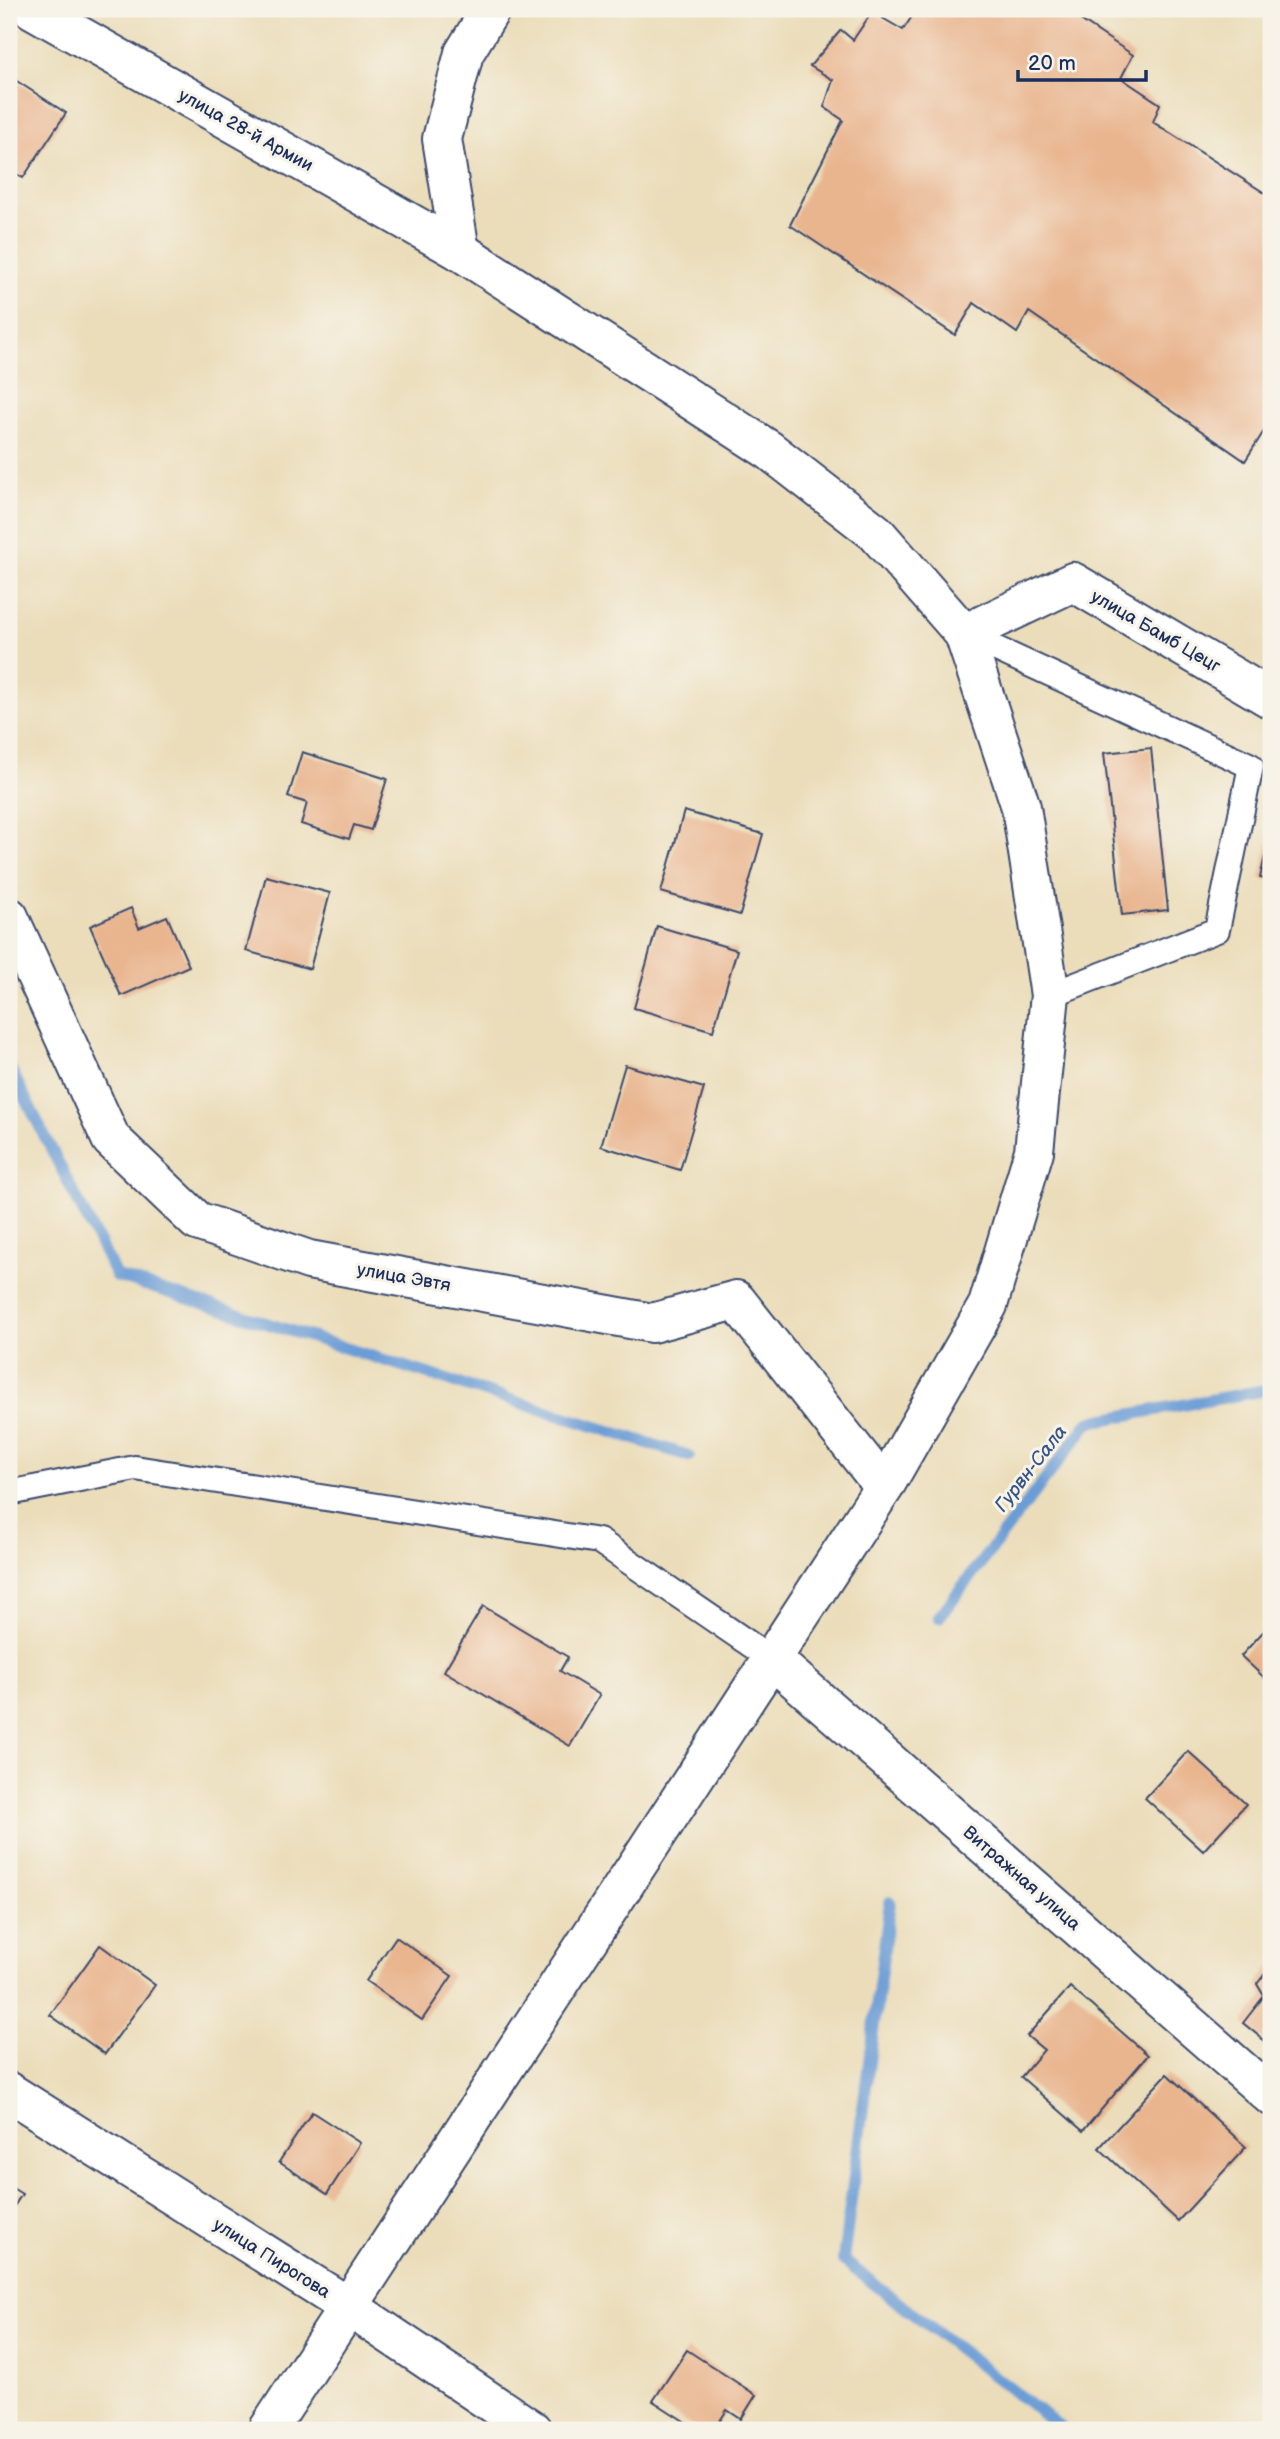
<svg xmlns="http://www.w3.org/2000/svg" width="1280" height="2439" viewBox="0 0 1280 2439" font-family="'Balsamiq Sans',sans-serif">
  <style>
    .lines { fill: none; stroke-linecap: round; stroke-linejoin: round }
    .stream { stroke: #6b9cd5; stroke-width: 12 }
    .building { fill: #e9b58f }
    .lane-casing { stroke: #3a496c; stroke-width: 28 }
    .street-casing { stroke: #3a496c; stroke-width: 42 }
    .secondary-casing { stroke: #3a496c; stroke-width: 42 }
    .lane { stroke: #fff; stroke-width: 24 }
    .street { stroke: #fff; stroke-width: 38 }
    .secondary { stroke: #fff; stroke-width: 38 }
    .labels { text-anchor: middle; stroke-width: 6; stroke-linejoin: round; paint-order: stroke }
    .street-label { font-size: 18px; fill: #1b2f5e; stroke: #f7f3e8 }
    .water-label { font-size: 19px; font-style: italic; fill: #375588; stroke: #f7f3e8 }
  </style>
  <rect width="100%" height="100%" fill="#f7f3e8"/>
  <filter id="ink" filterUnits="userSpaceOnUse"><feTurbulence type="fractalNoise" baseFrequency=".0143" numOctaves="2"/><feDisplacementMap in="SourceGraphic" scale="14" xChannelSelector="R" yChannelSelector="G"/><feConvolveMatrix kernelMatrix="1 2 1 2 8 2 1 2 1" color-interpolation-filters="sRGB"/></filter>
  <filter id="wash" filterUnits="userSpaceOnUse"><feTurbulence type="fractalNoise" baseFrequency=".00686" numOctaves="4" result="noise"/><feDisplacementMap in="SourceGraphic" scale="28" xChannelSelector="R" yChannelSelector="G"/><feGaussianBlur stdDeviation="1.57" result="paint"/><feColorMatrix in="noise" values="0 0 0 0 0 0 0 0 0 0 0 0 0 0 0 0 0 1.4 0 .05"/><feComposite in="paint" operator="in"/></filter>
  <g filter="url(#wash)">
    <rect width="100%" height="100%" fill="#ebddba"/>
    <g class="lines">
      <g class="stream">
        <polyline points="9,1066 116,1276 689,1456"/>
        <polyline points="939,1617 1089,1422 1271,1389"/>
        <polyline points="890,1902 843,2260 1064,2430"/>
      </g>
    </g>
    <g id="blocks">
      <g class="building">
        <polygon points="917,9 1064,9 1133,55 1121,78 1160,104 1153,122 1271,197 1271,420 1245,461 1029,312 1017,333 974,303 955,335 790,225 843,120 824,107 833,80 810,66 841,30 853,40 872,12 903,30"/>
        <polygon points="9,76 66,113 23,178 9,169"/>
        <polygon points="1151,748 1168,910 1122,915 1104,753"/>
        <polygon points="302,752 387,779 371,830 354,825 349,839 301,824 307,803 288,797"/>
        <polygon points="684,811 763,834 740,915 661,892"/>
        <polygon points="1270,834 1271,834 1271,880 1260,878"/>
        <polygon points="266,876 330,893 310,969 246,951"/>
        <polygon points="131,908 139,928 167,916 189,966 121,996 90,926"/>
        <polygon points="657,926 737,950 713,1031 634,1008"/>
        <polygon points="625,1065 704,1088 680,1170 601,1146"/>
        <polygon points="483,1606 568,1657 560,1671 600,1695 570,1746 444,1671"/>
        <polygon points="1271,1623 1271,1684 1241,1656"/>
        <polygon points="1188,1751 1246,1804 1203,1851 1145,1798"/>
        <polygon points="396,1937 452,1976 422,2020 366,1981"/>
        <polygon points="100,1945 155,1985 105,2054 50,2015"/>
        <polygon points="1271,1966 1271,2046 1243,2023 1264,1996 1257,1984"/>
        <polygon points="1070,1987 1148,2055 1083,2131 1021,2077 1044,2050 1027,2036"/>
        <polygon points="1167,2074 1246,2147 1178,2221 1099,2148"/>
        <polygon points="312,2112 360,2143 327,2194 279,2162"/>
        <polygon points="9,2186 22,2194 9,2214"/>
        <polygon points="687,2350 756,2395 741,2419 727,2410 714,2430 698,2430 653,2401"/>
      </g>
    </g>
  </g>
  <g filter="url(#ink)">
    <use href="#blocks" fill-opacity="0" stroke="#3a496c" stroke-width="2"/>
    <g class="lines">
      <g class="lane-casing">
        <g id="lane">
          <polyline points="964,634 1251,766 1217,930 1050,995"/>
          <polyline points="9,1493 135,1468 599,1541 773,1660"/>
        </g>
      </g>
      <g class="street-casing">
        <g id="street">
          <polyline points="9,917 111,1139 197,1221 309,1260 652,1323 736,1300 884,1487"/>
          <polyline points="773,1660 1271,2096"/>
          <polyline points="9,2092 349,2307 532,2430"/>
        </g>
      </g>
      <g class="secondary-casing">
        <g id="secondary">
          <polyline points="32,9 460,251 769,450 876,533 964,634 1021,807 1050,995 1034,1151 988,1305 884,1487 268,2430"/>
          <polyline points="460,251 442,139 464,53 491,9"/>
          <polyline points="964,634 1073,582 1271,699"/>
        </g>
      </g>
      <use href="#lane" class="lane"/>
      <use href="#street" class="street"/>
      <use href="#secondary" class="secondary"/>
    </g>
  </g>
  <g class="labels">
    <g class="street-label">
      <text transform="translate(246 130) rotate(29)" y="6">улица 28-й Армии</text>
      <text transform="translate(1156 631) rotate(30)" y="6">улица Бамб Цецг</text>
      <text transform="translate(404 1277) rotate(10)" y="6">улица Эвтя</text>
      <text transform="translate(1022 1878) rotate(41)" y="6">Витражная улица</text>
      <text transform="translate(272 2258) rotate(32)" y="6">улица Пирогова</text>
    </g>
    <g class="water-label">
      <text transform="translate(1030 1468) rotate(-52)" y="7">Гурвн-Сала</text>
    </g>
  </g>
  <rect width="1280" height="2439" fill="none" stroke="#f7f3e8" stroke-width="35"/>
  <path d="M1018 70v10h128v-10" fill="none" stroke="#1b2f5e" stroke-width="3.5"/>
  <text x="1028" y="70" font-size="21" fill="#1b2f5e" stroke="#f7f3e8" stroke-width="5" paint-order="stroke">20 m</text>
</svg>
